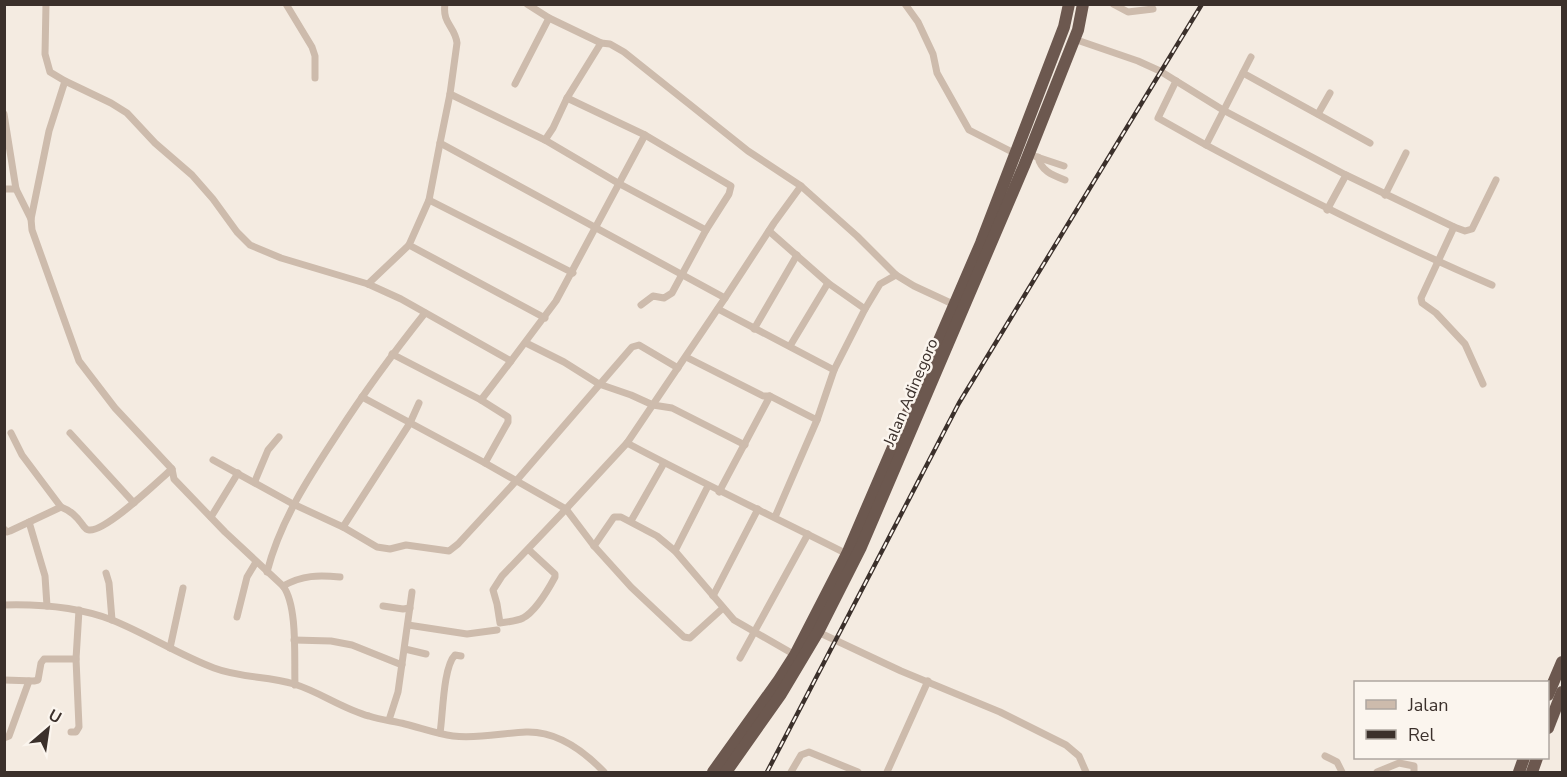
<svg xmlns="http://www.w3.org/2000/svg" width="1567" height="777" viewBox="0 0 1567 777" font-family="'Nunito Sans',sans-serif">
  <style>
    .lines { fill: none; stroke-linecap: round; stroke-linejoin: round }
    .minor { stroke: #cdbbac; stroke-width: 7 }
    .trunk { stroke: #6c584f; stroke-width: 12 }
    .rail-casing { stroke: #3b302b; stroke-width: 4.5 }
    .rail { stroke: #fbf5ee; stroke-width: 2; stroke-dasharray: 7; stroke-linecap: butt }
    .labels { text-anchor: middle; stroke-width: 5; stroke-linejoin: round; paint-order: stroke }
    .street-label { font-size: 16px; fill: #3b302b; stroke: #fbf5ee }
  </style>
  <rect width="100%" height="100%" fill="#f4ebe1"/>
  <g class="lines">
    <g class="minor">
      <polyline points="46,4 45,54 50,72 65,81 111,103 127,113 155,143 192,175 213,199 237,232 250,245 281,258 368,284 401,299 511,361 556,301 645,135"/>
      <polyline points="286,4 312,47 315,56 315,78"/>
      <path d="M445,4C442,24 455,26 457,43L450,94L545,140L553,128L567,98L601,43L610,44L624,52L748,151L801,186"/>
      <polyline points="527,4 549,18 601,43"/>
      <polyline points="905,4 918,22 933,54 937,73 969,130 1016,154"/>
      <polyline points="1113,4 1128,12 1153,9"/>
      <polyline points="1074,39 1138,61 1160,71 1223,110 1346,175 1454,227 1421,298 1422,303 1436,313 1465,344 1483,384"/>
      <path d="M1251,57L1206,145C1299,195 1394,243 1492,285"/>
      <polyline points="1243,73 1370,143"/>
      <path d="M65,81L49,131L31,219L32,230L79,361L115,408L172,469L174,479L225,532L283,586C298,606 294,659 295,685"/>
      <polyline points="1176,81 1158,118 1206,145"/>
      <polyline points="515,84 549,18"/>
      <polyline points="567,98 645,135 731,186 729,194 706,230 672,293 664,298 653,296 641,305"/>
      <polyline points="4,114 16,189 31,219"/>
      <polyline points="1318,114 1330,93"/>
      <polyline points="545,140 618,183 706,230"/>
      <polyline points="440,143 429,200 409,245 545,318"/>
      <polyline points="1034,156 1064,166"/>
      <path d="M1038,157C1041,171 1052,175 1065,180"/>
      <polyline points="4,189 16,189"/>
      <polyline points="1385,195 1406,153"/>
      <polyline points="429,200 573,273"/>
      <polyline points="1327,210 1346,175"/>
      <polyline points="1454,227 1465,231 1472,229 1496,180"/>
      <polyline points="769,231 828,283 865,309 834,370 817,420 775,517"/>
      <polyline points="368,284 409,245"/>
      <polyline points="725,298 774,223 801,186 857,236 896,275 914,286 955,305"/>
      <polyline points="718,309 834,370"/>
      <polyline points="865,309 880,284 896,275"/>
      <polyline points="754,329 797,255"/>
      <polyline points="526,343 564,362 599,384 631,395 653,405 672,408 745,445"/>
      <polyline points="790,346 828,283"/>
      <polyline points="392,354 481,400 508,417 508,422 485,463"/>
      <polyline points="686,357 763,396 770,396 817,420"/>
      <polyline points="362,397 485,463 566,509 627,443 725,298 440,143 450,94"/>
      <polyline points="481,400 511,361"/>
      <polyline points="11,433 22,455 61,507"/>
      <polyline points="70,433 134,503"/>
      <path d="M627,443C700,482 774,517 847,554"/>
      <polyline points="213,460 293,504 343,527 377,547 390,549 406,545 449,551 458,544 517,480 632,347 639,345 678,368"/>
      <polyline points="255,481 268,450 279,437"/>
      <polyline points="719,492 770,396"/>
      <polyline points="211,517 238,473"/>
      <polyline points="631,521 664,463"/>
      <polyline points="29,522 45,576 47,606"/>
      <polyline points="343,527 410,423 419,403"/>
      <path d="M4,529L7,532L10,531L61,507C71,511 76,516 82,524C84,527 86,530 89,530C106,532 158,481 172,469"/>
      <polyline points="594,546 614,517 621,517 657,536 675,551 734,620 795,655"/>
      <path d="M528,549L555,574V577C548,590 536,611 523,618C517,621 507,622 500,623L497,604L493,590L502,576L566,509L594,546L631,587L684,637L690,638L723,608"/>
      <polyline points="675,551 708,486"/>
      <path d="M267,572C280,521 309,477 338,433C365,391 394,352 425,313"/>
      <polyline points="106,573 109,583 112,620"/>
      <path d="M283,586C303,575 318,575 340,577"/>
      <polyline points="713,596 758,509"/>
      <path d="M4,605C40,604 78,607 112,620C147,634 179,655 214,668C240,678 268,676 294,684C320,692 343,709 369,716C381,720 393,721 405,724C421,728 437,734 453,736C478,739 502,733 526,732C557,731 584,751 604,772"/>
      <polyline points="383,606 403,609 410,608"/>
      <polyline points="237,617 247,577 256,562"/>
      <polyline points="408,625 467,634 497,630"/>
      <polyline points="818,632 901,671 1000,712 1066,745 1079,756 1086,772"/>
      <polyline points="294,640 331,641 352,645 402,665"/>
      <polyline points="170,648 183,588"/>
      <polyline points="405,649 426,654"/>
      <polyline points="740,658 808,534"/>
      <polyline points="4,680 34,681 38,680 41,663 44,659 76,659 79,610"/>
      <polyline points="389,720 398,692 412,592"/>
      <polyline points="71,732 76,732 79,727 76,659"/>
      <path d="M440,733C443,715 443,667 455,655L461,656"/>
      <polyline points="4,738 9,736 29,681"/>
      <polyline points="1325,756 1337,762 1342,772"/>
      <polyline points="791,772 801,755 809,752 858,772"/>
      <polyline points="887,772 928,681"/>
      <polyline points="1377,772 1399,763 1414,766 1414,772"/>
    </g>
    <g class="trunk">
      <polyline points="1548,695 1562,662"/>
      <polyline points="1548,728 1562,692"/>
      <polyline points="713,772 779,680 795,655 847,554 981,243 1064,27 1069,4"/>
      <polyline points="726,772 781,694 818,632 861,547 1024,166 1078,30 1083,4"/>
      <polyline points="1519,772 1524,758"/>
      <polyline points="1532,772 1537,758"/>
    </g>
    <g class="rail-casing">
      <polyline id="rail" points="767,772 959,403 1202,4"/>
    </g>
    <use href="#rail" class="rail"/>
  </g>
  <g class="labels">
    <g class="street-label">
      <text transform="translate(910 392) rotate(-67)" y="6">Jalan Adinegoro</text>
    </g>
  </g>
  <rect width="1567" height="777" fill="none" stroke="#3b302b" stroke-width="12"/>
  <rect x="1354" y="681" width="195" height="78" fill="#fbf5ee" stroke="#aea6a0" stroke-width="1.5"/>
  <rect x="1366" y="700" width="30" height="9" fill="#cdbbac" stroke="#aea6a0" stroke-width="1.5"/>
  <text x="1408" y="711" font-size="18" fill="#3b302b">Jalan</text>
  <rect x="1366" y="730" width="30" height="9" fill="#3b302b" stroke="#aea6a0" stroke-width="1.5"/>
  <text x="1408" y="741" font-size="18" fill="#3b302b">Rel</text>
  <g transform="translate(48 729) rotate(29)" stroke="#fbf5ee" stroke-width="4.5" paint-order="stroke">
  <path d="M0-4.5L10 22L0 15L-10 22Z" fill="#3b302b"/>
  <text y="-9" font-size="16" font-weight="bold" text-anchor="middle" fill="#3b302b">U</text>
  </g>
</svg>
